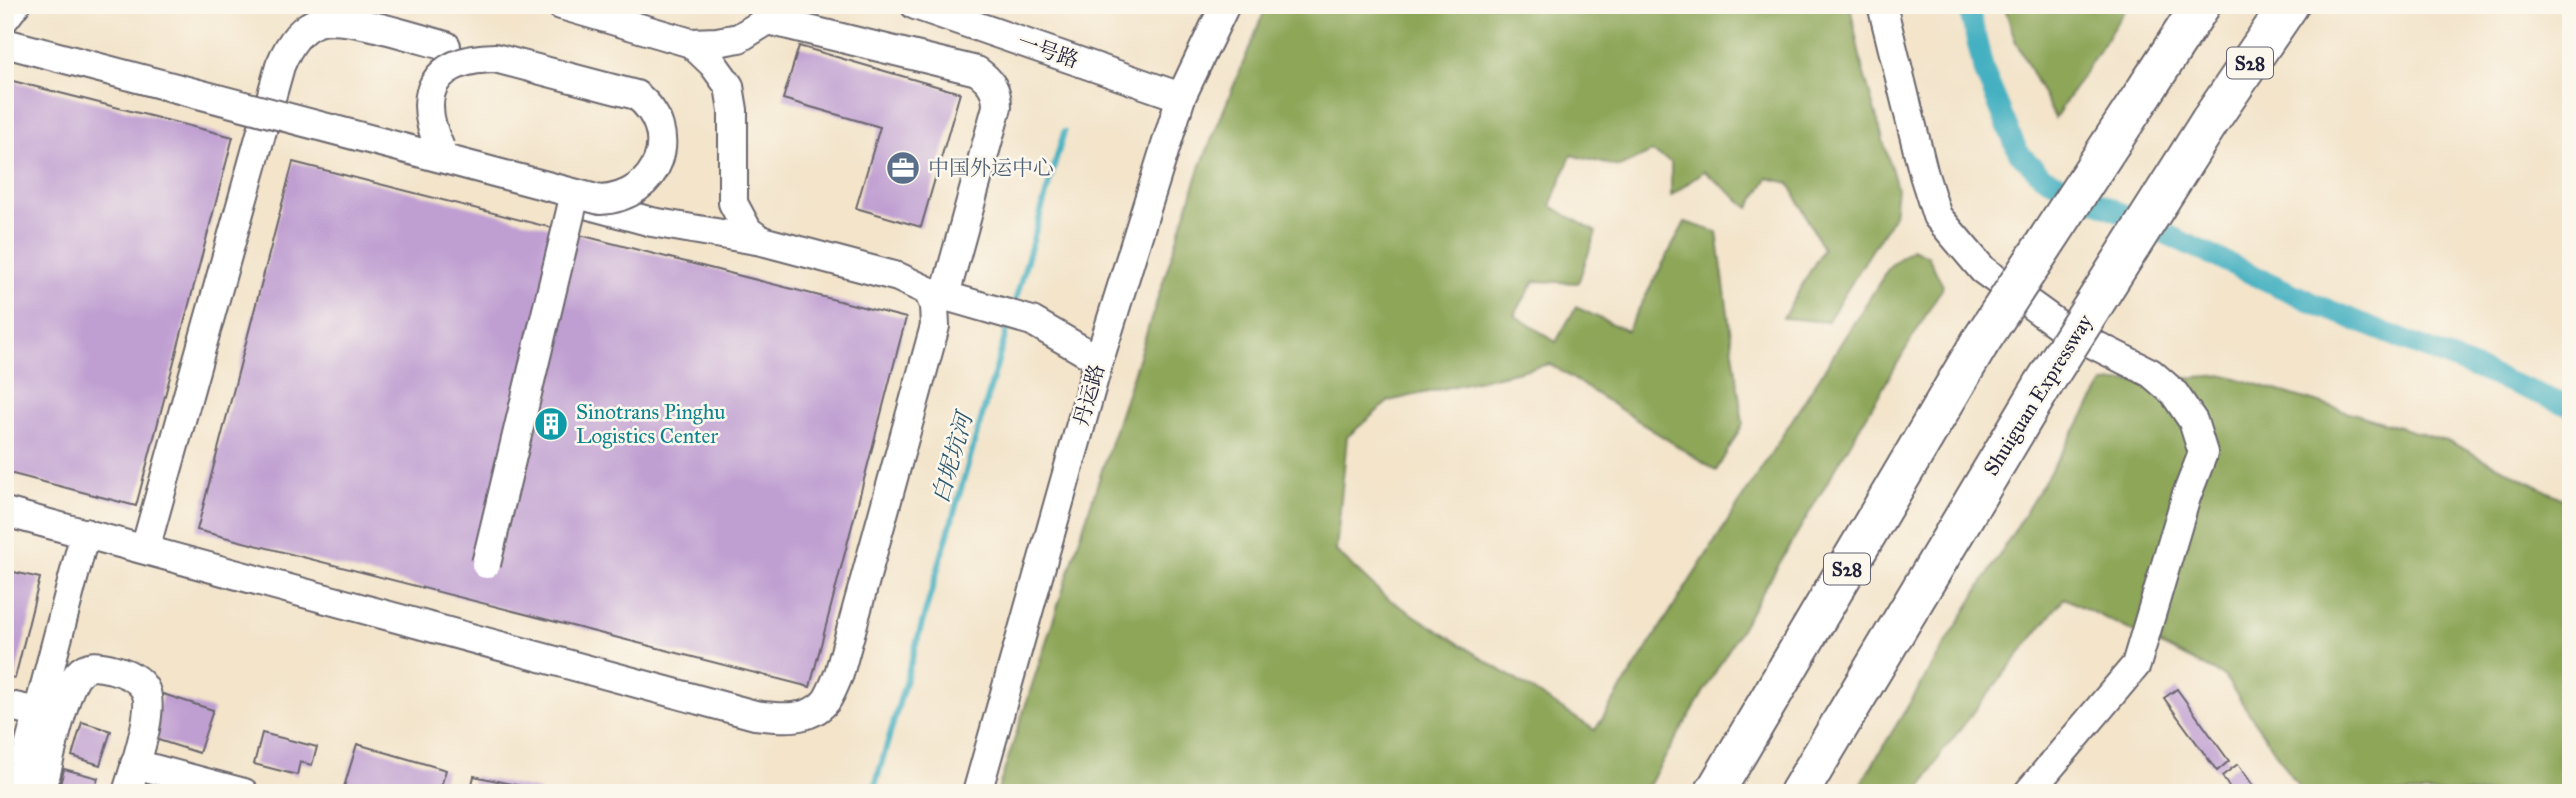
<svg xmlns="http://www.w3.org/2000/svg" width="2576" height="798" viewBox="0 0 2576 798" font-family="'IM FELL Great Primer','Noto Serif SC',serif">
  <style>
    .forest { fill: #8da659; stroke: #58644a; stroke-width: 2 }
    .lines { fill: none; stroke-linecap: round; stroke-linejoin: round }
    .stream { stroke: #44b0c1; stroke-width: 6 }
    .canal { stroke: #44b0c1; stroke-width: 21 }
    .building { fill: #bf9fd1 }
    .minor-casing { stroke: #6b666d; stroke-width: 32 }
    .highway-casing { stroke: #6b666d; stroke-width: 42 }
    .minor { stroke: #fff; stroke-width: 28 }
    .highway { stroke: #fff; stroke-width: 38 }
    .minor-bridge-casing { stroke: #6b666d; stroke-width: 32; stroke-linecap: butt }
    .highway-bridge-casing { stroke: #6b666d; stroke-width: 42; stroke-linecap: butt }
    .minor-bridge { stroke: #fff; stroke-width: 28 }
    .highway-bridge { stroke: #fff; stroke-width: 38 }
    .labels { text-anchor: middle; stroke-width: 5; stroke-linejoin: round; paint-order: stroke }
    .shield { fill: #fbf7ec; stroke: #636270; stroke-width: 2 }
    .shield-label { font-size: 19px; font-weight: bold; fill: #22223b }
    .street-label { font-size: 21px; fill: #22223b; stroke: #fbf7ec }
    .service-label { font-size: 21px; fill: #4e5e75; stroke: #fbf7ec; text-anchor: start }
    .culture-label { font-size: 21px; fill: #0d838f; stroke: #fbf7ec; text-anchor: start }
    .water-label { font-size: 23px; font-style: italic; fill: #305b71; stroke: #fbf7ec }
  </style>
  <rect width="100%" height="100%" fill="#fbf7ec"/>
  <filter id="ink" filterUnits="userSpaceOnUse"><feTurbulence type="fractalNoise" baseFrequency=".0143" numOctaves="2"/><feDisplacementMap in="SourceGraphic" scale="14" xChannelSelector="R" yChannelSelector="G"/><feConvolveMatrix kernelMatrix="1 2 1 2 8 2 1 2 1" color-interpolation-filters="sRGB"/></filter>
  <filter id="wash" filterUnits="userSpaceOnUse"><feTurbulence type="fractalNoise" baseFrequency=".00686" numOctaves="4" result="noise"/><feDisplacementMap in="SourceGraphic" scale="28" xChannelSelector="R" yChannelSelector="G"/><feGaussianBlur stdDeviation="1.57" result="paint"/><feColorMatrix in="noise" values="0 0 0 0 0 0 0 0 0 0 0 0 0 0 0 0 0 1.4 0 .05"/><feComposite in="paint" operator="in"/></filter>
  <g filter="url(#wash)">
    <rect width="100%" height="100%" fill="#f3e4ca"/>
    <g class="forest">
      <polygon points="1267,5 1850,5 1862,67 1897,188 1894,215 1827,322 1783,318 1823,249 1789,183 1768,178 1749,208 1704,171 1671,196 1671,162 1652,152 1619,167 1571,155 1551,206 1596,232 1578,283 1535,281 1514,315 1556,342 1576,307 1627,331 1685,222 1717,232 1743,424 1716,471 1550,364 1389,401 1347,437 1336,551 1384,596 1595,730 1890,266 1912,249 1928,256 1943,286 1644,793 997,793 1201,165"/>
      <polygon points="2004,5 2128,5 2055,118 2015,40"/>
      <polygon points="2226,375 2452,443 2571,503 2571,793 2303,793 2224,676 2064,598 1943,751 1918,793 1855,793 2104,383"/>
    </g>
    <g class="lines">
      <g class="stream">
        <polyline points="1013,309 1064,132"/>
        <polyline points="873,793 1009,323"/>
      </g>
      <polyline class="canal" points="1968,5 1984,71 2018,152 2042,176 2322,307 2571,407"/>
    </g>
    <g id="blocks">
      <g class="building">
        <polygon points="799,46 960,93 921,227 856,208 880,127 783,99"/>
        <polygon points="5,79 233,137 136,506 5,472"/>
        <polygon points="293,162 906,318 810,687 197,530"/>
        <polygon points="5,570 40,578 15,678 5,676"/>
        <polygon points="2177,689 2229,761 2217,771 2164,698"/>
        <polygon points="163,694 213,710 199,753 149,737"/>
        <polygon points="82,722 111,731 100,765 72,756"/>
        <polygon points="262,733 317,747 312,765 300,762 297,775 254,764"/>
        <polygon points="357,744 446,770 439,793 364,793 344,787"/>
        <polygon points="2238,764 2258,793 2233,793 2222,776"/>
        <polygon points="64,769 98,778 94,793 58,793"/>
        <polygon points="474,776 539,790 538,793 470,793"/>
      </g>
    </g>
  </g>
  <g filter="url(#ink)">
    <use href="#blocks" fill-opacity="0" stroke="#6b666d" stroke-width="2"/>
    <g class="lines">
      <g class="minor-casing">
        <g id="minor">
          <polyline points="915,5 1181,97"/>
          <polyline points="1882,5 1924,175 1937,216 1983,270 2067,331 2151,373 2174,393 2193,421 2203,453 2186,497 2136,665 2028,793"/>
          <polyline points="5,18 15,5"/>
          <path d="M691,43L717,42L739,38L768,20L977,71C991,81 997,90 997,107L945,295"/>
          <polyline points="578,202 652,222 762,241"/>
          <polyline points="928,291 1032,321 1099,360"/>
          <path d="M5,512L755,715C779,718 809,722 826,701C831,694 835,683 839,674L935,326L934,305L928,291L898,277L762,241L748,231L733,203V110L729,86L713,64L691,43L561,5"/>
          <path d="M145,549L280,66C287,49 298,28 318,22C346,14 415,38 446,46"/>
          <polyline points="5,705 38,712"/>
          <polyline points="135,764 244,793"/>
          <polyline points="17,793 85,533"/>
          <path d="M41,793C48,767 63,691 78,674C88,663 99,666 112,669C124,672 137,677 144,688C157,707 133,771 127,793"/>
          <polyline points="977,793 1099,360 1181,97 1225,5"/>
        </g>
      </g>
      <g class="highway-casing">
        <g id="highway">
          <polyline points="2149,85 2201,5"/>
          <polyline points="2210,121 2289,5"/>
          <polyline points="1714,793 1979,344"/>
          <polyline points="1799,793 2043,385"/>
        </g>
      </g>
      <use href="#minor" class="minor"/>
      <use href="#highway" class="highway"/>
      <g class="minor-bridge-casing">
        <g id="minor-bridge">
          <path d="M5,43L600,200C659,197 684,132 636,95L495,58C433,59 415,93 440,148"/>
          <polyline points="486,564 575,194"/>
        </g>
      </g>
      <g class="highway-bridge-casing">
        <g id="highway-bridge">
          <polyline points="1979,344 2149,85"/>
          <polyline points="2043,385 2210,121"/>
        </g>
      </g>
      <use href="#minor-bridge" class="minor-bridge"/>
      <use href="#highway-bridge" class="highway-bridge"/>
    </g>
  </g>
  <defs>
    <g id="office-disc" transform="scale(1.75)"><circle r="9.5" fill="#5c6f8a" stroke="#fbf7ec"/><path d="M-6-3h4V-5.5h4V-3h4V5H-6ZM-1-4.5V-3h2v-1.5ZM-6 0V1H6V0Z" fill="#fff"/></g>
    <g id="building-disc" transform="scale(1.75)"><circle r="9.5" fill="#0f9aa8" stroke="#fbf7ec"/><path d="M-4-6H4V6H1V3H-1V6H-4ZM-2.5-4.3h1.7v1.8h-1.7ZM.8-4.3h1.7v1.8H.8ZM-2.5-1h1.7V.8h-1.7ZM.8-1h1.7V.8H.8Z" fill="#fff"/></g>
  </defs>
  <g fill-rule="evenodd">
    <use href="#office-disc" x="903" y="168"/>
    <use href="#building-disc" x="551" y="424"/>
  </g>
  <g class="labels">
    <g class="shield">
      <rect x="2227" y="47.5" width="46" height="31" rx="5"/>
      <rect x="1824" y="553.5" width="46" height="31" rx="5"/>
    </g>
    <g class="shield-label">
      <text x="2250" y="70">S28</text>
      <text x="1847" y="576">S28</text>
    </g>
    <g class="street-label">
      <text transform="translate(1048 51) rotate(19)" y="7">一号路</text>
      <text transform="translate(1089 395) rotate(-74)" y="7">丹运路</text>
      <text transform="translate(2038 395) rotate(-58)" y="7">Shuiguan Expressway</text>
    </g>
    <g class="service-label">
      <text x="928" y="175">中国外运中心</text>
    </g>
    <g class="culture-label">
      <text x="576" y="419">Sinotrans Pinghu<tspan x="576" dy="24">Logistics Center</tspan></text>
    </g>
    <g class="water-label">
      <text transform="translate(952 458) rotate(-74)" y="8">白坭坑河</text>
    </g>
  </g>
  <rect width="2576" height="798" fill="none" stroke="#fbf7ec" stroke-width="28"/>
</svg>
